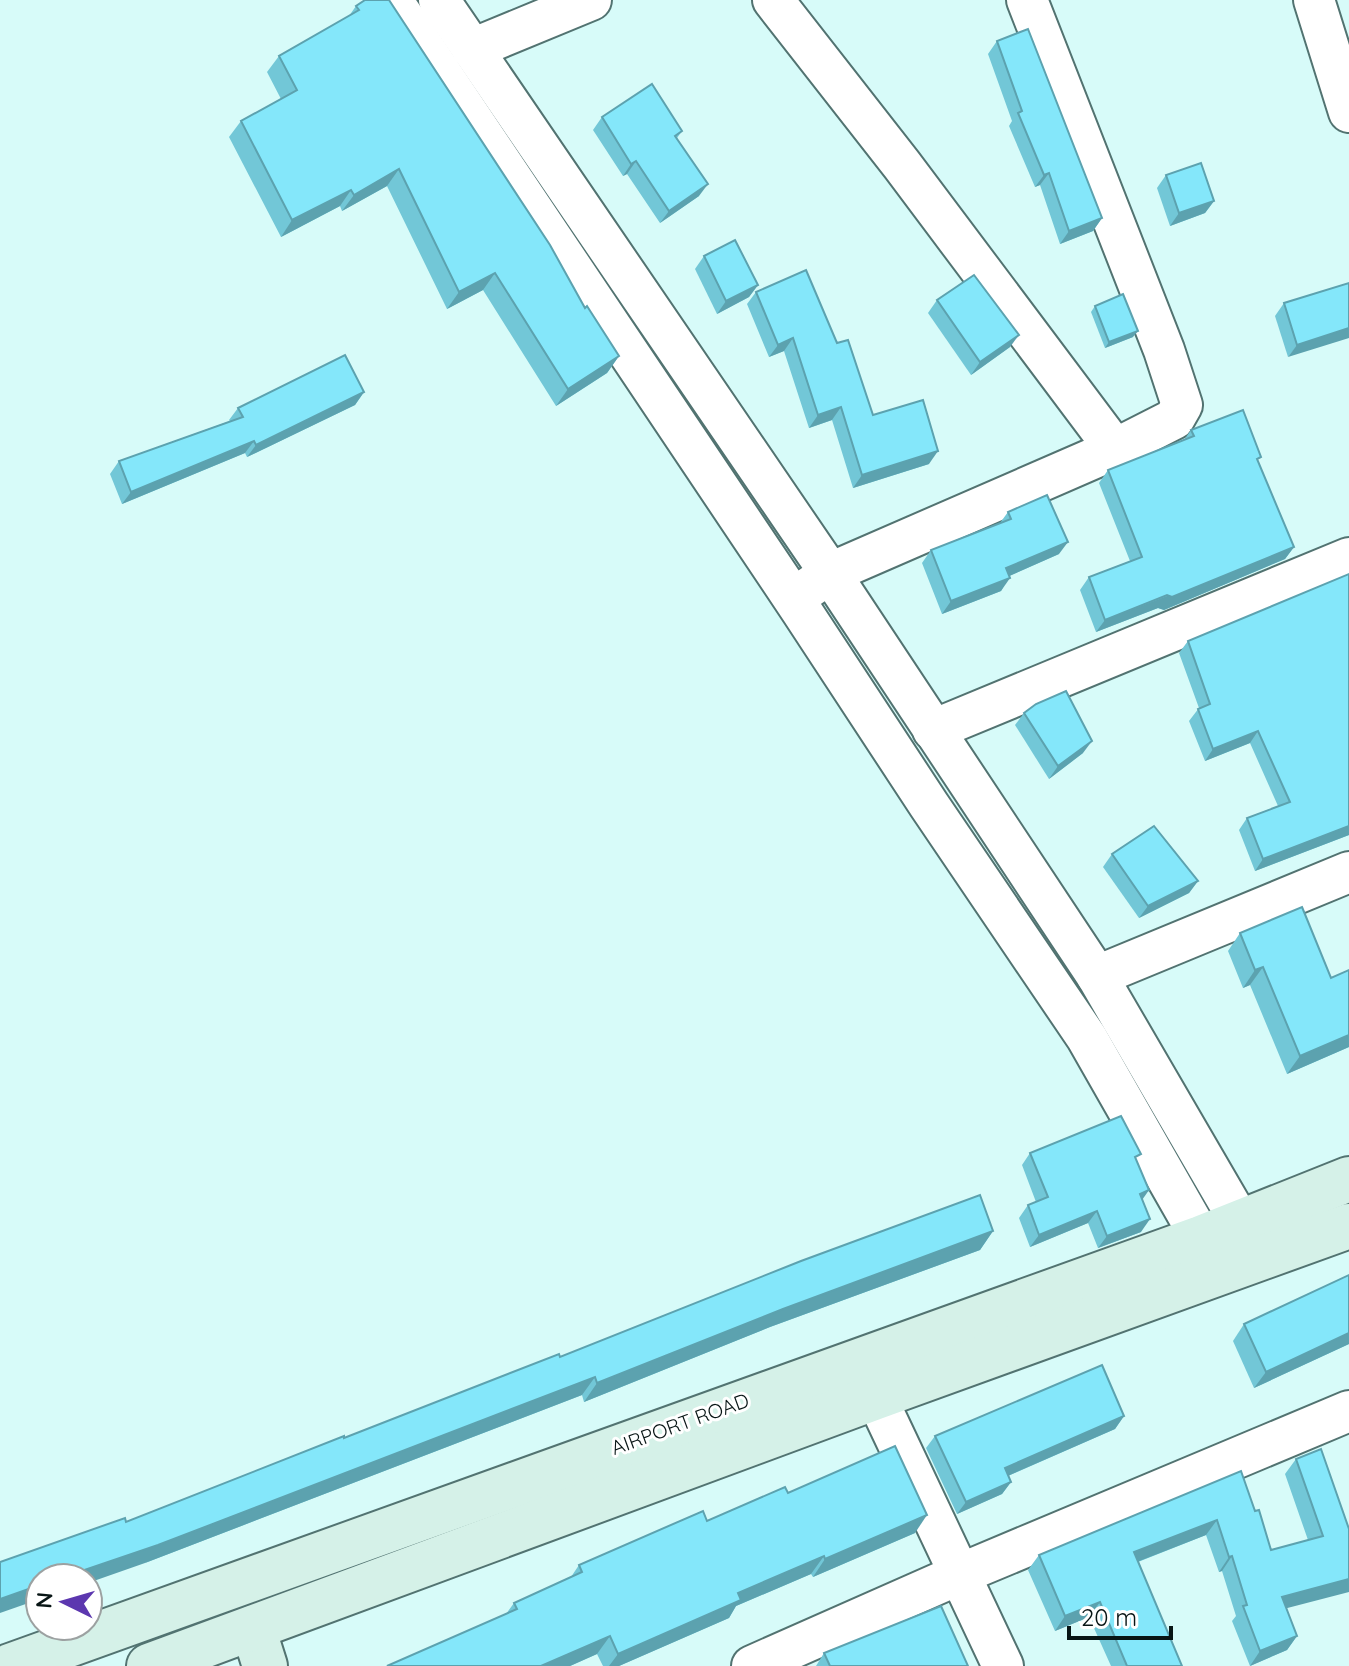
<svg xmlns="http://www.w3.org/2000/svg" width="1349" height="1666" viewBox="0 0 1349 1666" font-family="Quicksand,sans-serif">
  <style>
    .lines { fill: none; stroke-linecap: round; stroke-linejoin: round }
    .street-casing { stroke: #527371; stroke-width: 44 }
    .secondary-casing { stroke: #527371; stroke-width: 48 }
    .street { stroke: #fff; stroke-width: 40 }
    .secondary { stroke: #d5f1e8; stroke-width: 44 }
    .wall { fill: #72c7d7 }
    .shaded-wall { fill: #5ca2af }
    .building { fill: #84e7fa; stroke: #5ca2af; stroke-width: 2 }
    .labels { text-anchor: middle; stroke-width: 6; stroke-linejoin: round; paint-order: stroke }
    .street-label { font-size: 20px; fill: #081515; stroke: #fff }
  </style>
  <rect width="100%" height="100%" fill="#d7fbf9"/>
  <g class="lines">
    <g class="street-casing">
      <g id="street">
        <polyline points="392,0 801,610 929,805 1087,1038 1201,1238 1214,1268"/>
        <polyline points="439,0 830,573 1097,976 1257,1251"/>
        <polyline points="773,0 902,165 1115,449"/>
        <polyline points="1314,0 1349,112"/>
        <polyline points="472,49 591,0"/>
        <polyline points="810,587 830,573 1115,449 1174,419 1182,405 1164,350 1027,0"/>
        <polyline points="933,730 1349,558"/>
        <polyline points="1097,976 1349,872"/>
        <polyline points="876,1397 1003,1666"/>
        <polyline points="752,1666 960,1574 1349,1411"/>
      </g>
    </g>
    <g class="secondary-casing">
      <g id="secondary">
        <polyline points="253,1628 265,1666"/>
        <polyline points="10,1666 1201,1238 1349,1179"/>
        <polyline points="149,1666 876,1397 1349,1226"/>
      </g>
    </g>
    <use href="#street" class="street"/>
    <use href="#secondary" class="secondary"/>
  </g>
  <g class="wall">
    <polygon points="356,6 585,308 619,356 607,373 556,406 483,290 447,309 387,186 342,211 340,206 281,237 229,137 241,121 281,99 267,72 279,56 349,16"/>
    <polygon points="997,41 1102,218 1093,231 1060,244 1040,185 1035,187 1009,126 1012,121 988,54"/>
    <polygon points="602,117 682,131 677,138 699,196 660,223 627,174 623,176 593,130"/>
    <polygon points="1166,175 1214,201 1205,213 1170,226 1157,188"/>
    <polygon points="704,256 758,285 749,297 717,314 695,269"/>
    <polygon points="1349,283 1288,357 1275,316 1284,303"/>
    <polygon points="756,292 837,343 873,415 929,464 853,488 832,420 809,428 784,351 769,357 747,304"/>
    <polygon points="937,300 1010,347 971,375 928,313"/>
    <polygon points="1095,306 1133,337 1105,348 1091,312"/>
    <polygon points="364,392 355,405 247,457 245,453 122,504 110,474 119,461 230,421 229,420 238,408"/>
    <polygon points="1191,430 1258,461 1294,547 1285,559 1164,610 1158,608 1096,632 1080,590 1089,577 1130,561 1099,483 1108,470 1184,440"/>
    <polygon points="1008,512 1059,554 1009,576 1001,591 942,614 922,563 931,550 1000,523"/>
    <polygon points="1349,574 1349,835 1255,871 1239,830 1247,818 1278,806 1250,743 1205,761 1189,721 1199,708 1179,653 1188,641"/>
    <polygon points="1024,713 1083,753 1049,779 1015,725"/>
    <polygon points="1112,854 1198,881 1189,893 1139,918 1103,867"/>
    <polygon points="1240,933 1349,1047 1287,1074 1250,985 1243,988 1228,951"/>
    <polygon points="1030,1153 1136,1161 1142,1200 1141,1232 1098,1248 1088,1223 1030,1247 1019,1218 1028,1205 1036,1202 1022,1165"/>
    <polygon points="993,1231 980,1250 770,1327 584,1402 582,1395 145,1563 344,1438 560,1357"/>
    <polygon points="1349,1275 1349,1344 1254,1388 1233,1341 1244,1324"/>
    <polygon points="1124,1416 1115,1429 1008,1476 1011,1482 1002,1494 957,1514 926,1448 935,1436"/>
    <polygon points="1296,1459 1349,1529 1286,1608 1297,1636 1287,1650 1250,1666 1232,1621 1236,1616 1222,1571 1219,1572 1206,1535 1138,1562 1182,1666 1111,1666 1089,1617 1055,1631 1028,1570 1039,1555 1255,1511 1271,1550 1308,1540 1285,1474"/>
    <polygon points="788,1493 915,1533 813,1577 811,1574 736,1606 729,1618 619,1666 603,1666 597,1654 570,1666 387,1666 506,1614 514,1603 571,1577 579,1565"/>
    <polygon points="824,1653 968,1666 816,1666"/>
  </g>
  <g class="shaded-wall">
    <polygon points="636,161 627,174 623,176 631,164"/>
    <polygon points="399,169 387,186 342,211 354,195"/>
    <polygon points="1049,173 1040,185 1035,187 1044,175"/>
    <polygon points="708,184 699,196 660,223 669,211"/>
    <polygon points="351,190 340,206 281,237 292,220"/>
    <polygon points="1214,201 1205,213 1170,226 1179,213"/>
    <polygon points="1102,218 1093,231 1060,244 1069,231"/>
    <polygon points="495,273 483,290 447,309 459,292"/>
    <polygon points="758,285 749,297 717,314 726,301"/>
    <polygon points="1349,328 1349,338 1288,357 1297,345"/>
    <polygon points="1138,331 1133,337 1105,348 1109,342"/>
    <polygon points="1019,335 1010,347 971,375 980,362"/>
    <polygon points="793,338 784,351 769,357 778,345"/>
    <polygon points="619,356 607,373 556,406 568,389"/>
    <polygon points="364,392 355,405 247,457 256,445"/>
    <polygon points="841,407 832,420 809,428 818,415"/>
    <polygon points="254,441 245,453 122,504 131,492"/>
    <polygon points="938,451 929,464 853,488 862,475"/>
    <polygon points="1068,542 1059,554 998,581 1006,568"/>
    <polygon points="1294,547 1285,559 1164,610 1158,608 1096,632 1105,620"/>
    <polygon points="1010,578 1001,591 942,614 951,601"/>
    <polygon points="1258,731 1250,743 1205,761 1213,749"/>
    <polygon points="1092,741 1083,753 1049,779 1058,766"/>
    <polygon points="1349,826 1349,835 1255,871 1263,859"/>
    <polygon points="1198,881 1189,893 1139,918 1148,906"/>
    <polygon points="1263,967 1250,985 1243,988 1255,970"/>
    <polygon points="1349,1035 1349,1047 1287,1074 1300,1056"/>
    <polygon points="1149,1190 1140,1203 1140,1194"/>
    <polygon points="1097,1211 1088,1223 1030,1247 1039,1235"/>
    <polygon points="1150,1219 1141,1232 1098,1248 1107,1236"/>
    <polygon points="993,1231 980,1250 770,1327 584,1402 597,1383 783,1309"/>
    <polygon points="1349,1333 1349,1344 1254,1388 1266,1372"/>
    <polygon points="595,1377 582,1395 145,1563 88,1583 88,1578 61,1578"/>
    <polygon points="1124,1416 1115,1429 996,1481 1005,1468"/>
    <polygon points="1011,1482 1002,1494 957,1514 966,1502"/>
    <polygon points="927,1515 915,1533 813,1577 825,1559"/>
    <polygon points="1217,1520 1206,1535 1124,1567 1134,1552"/>
    <polygon points="824,1556 811,1574 736,1606 729,1618 619,1666 609,1666 618,1654 738,1593"/>
    <polygon points="1232,1556 1222,1571 1219,1572 1229,1557"/>
    <polygon points="1349,1579 1349,1592 1272,1612 1282,1597"/>
    <polygon points="40,1585 40,1599 0,1613 0,1599"/>
    <polygon points="1100,1602 1089,1617 1055,1631 1065,1616"/>
    <polygon points="610,1636 597,1654 570,1666 541,1666"/>
    <polygon points="1297,1636 1287,1650 1250,1666 1260,1651"/>
  </g>
  <g class="building">
    <polygon points="365,0 389,0 550,245 585,308 587,306 619,356 568,389 495,273 459,292 399,169 354,195 351,190 292,220 241,121 297,90 279,56 359,10 356,6"/>
    <polygon points="1028,29 1102,218 1069,231 1049,173 1044,175 1018,113 1022,111 997,41"/>
    <polygon points="652,84 682,131 675,136 708,184 669,211 636,161 631,164 602,117"/>
    <polygon points="1201,163 1214,201 1179,213 1166,175"/>
    <polygon points="735,240 758,285 726,301 704,256"/>
    <polygon points="806,270 837,343 848,340 873,415 923,400 938,451 862,475 841,407 818,415 793,338 778,345 756,292"/>
    <polygon points="974,275 1019,335 980,362 937,300"/>
    <polygon points="1349,283 1349,328 1297,345 1284,303"/>
    <polygon points="1123,294 1138,331 1109,342 1095,306"/>
    <polygon points="345,355 364,392 256,445 254,441 131,492 119,461 243,417 238,408"/>
    <polygon points="1243,410 1261,457 1257,459 1294,547 1172,597 1167,595 1105,620 1089,577 1142,557 1108,470 1194,436 1191,430"/>
    <polygon points="1047,495 1068,542 1006,568 1010,578 951,601 931,550 1011,519 1008,512"/>
    <polygon points="1349,574 1349,826 1263,859 1247,818 1290,802 1258,731 1213,749 1198,709 1210,704 1188,641"/>
    <polygon points="1066,691 1092,741 1058,766 1024,713 1036,704"/>
    <polygon points="1154,826 1198,881 1148,906 1112,854"/>
    <polygon points="1302,907 1331,978 1349,970 1349,1035 1300,1056 1263,967 1255,970 1240,933"/>
    <polygon points="1121,1116 1141,1154 1135,1157 1149,1190 1140,1194 1150,1219 1107,1236 1097,1211 1039,1235 1028,1205 1048,1197 1030,1153"/>
    <polygon points="980,1195 993,1231 783,1309 597,1383 595,1377 158,1545 61,1578 40,1578 40,1585 0,1599 0,1562 125,1518 126,1522 344,1436 344,1438 559,1354 560,1357 801,1261"/>
    <polygon points="1349,1275 1349,1333 1266,1372 1244,1324"/>
    <polygon points="1102,1365 1124,1416 1005,1468 1011,1482 966,1502 935,1436"/>
    <polygon points="895,1446 927,1515 825,1559 824,1556 738,1593 741,1600 618,1654 610,1636 541,1666 387,1666 517,1609 514,1603 582,1572 579,1565 703,1511 707,1521 785,1487 788,1493"/>
    <polygon points="1321,1449 1349,1529 1349,1579 1282,1597 1297,1636 1260,1651 1243,1606 1247,1605 1232,1556 1229,1557 1217,1520 1134,1552 1182,1666 1127,1666 1100,1602 1065,1616 1039,1555 1241,1471 1255,1511 1259,1510 1271,1550 1323,1536 1296,1459"/>
    <polygon points="941,1606 968,1666 830,1666 824,1653"/>
  </g>
  <g class="labels">
    <g class="street-label">
      <text transform="translate(680 1424) rotate(-20)" y="7">AIRPORT ROAD</text>
    </g>
  </g>
  <g transform="translate(64 1602) rotate(275)"><circle r="38" fill="#ffffff" stroke="#9ca1a1" stroke-width="2"/>
  <path d="M0-6L14 30L0 20L-14 30Z" fill="#5c37af"/>
  <text y="-12" font-size="22" font-weight="bold" text-anchor="middle" fill="#081515">N</text>
  </g>
  <path d="M1069 1626v12h102v-12" fill="none" stroke="#081515" stroke-width="4"/>
  <text x="1081" y="1626" font-size="24" fill="#081515" stroke="#ffffff" stroke-width="6" paint-order="stroke">20 m</text>
</svg>
